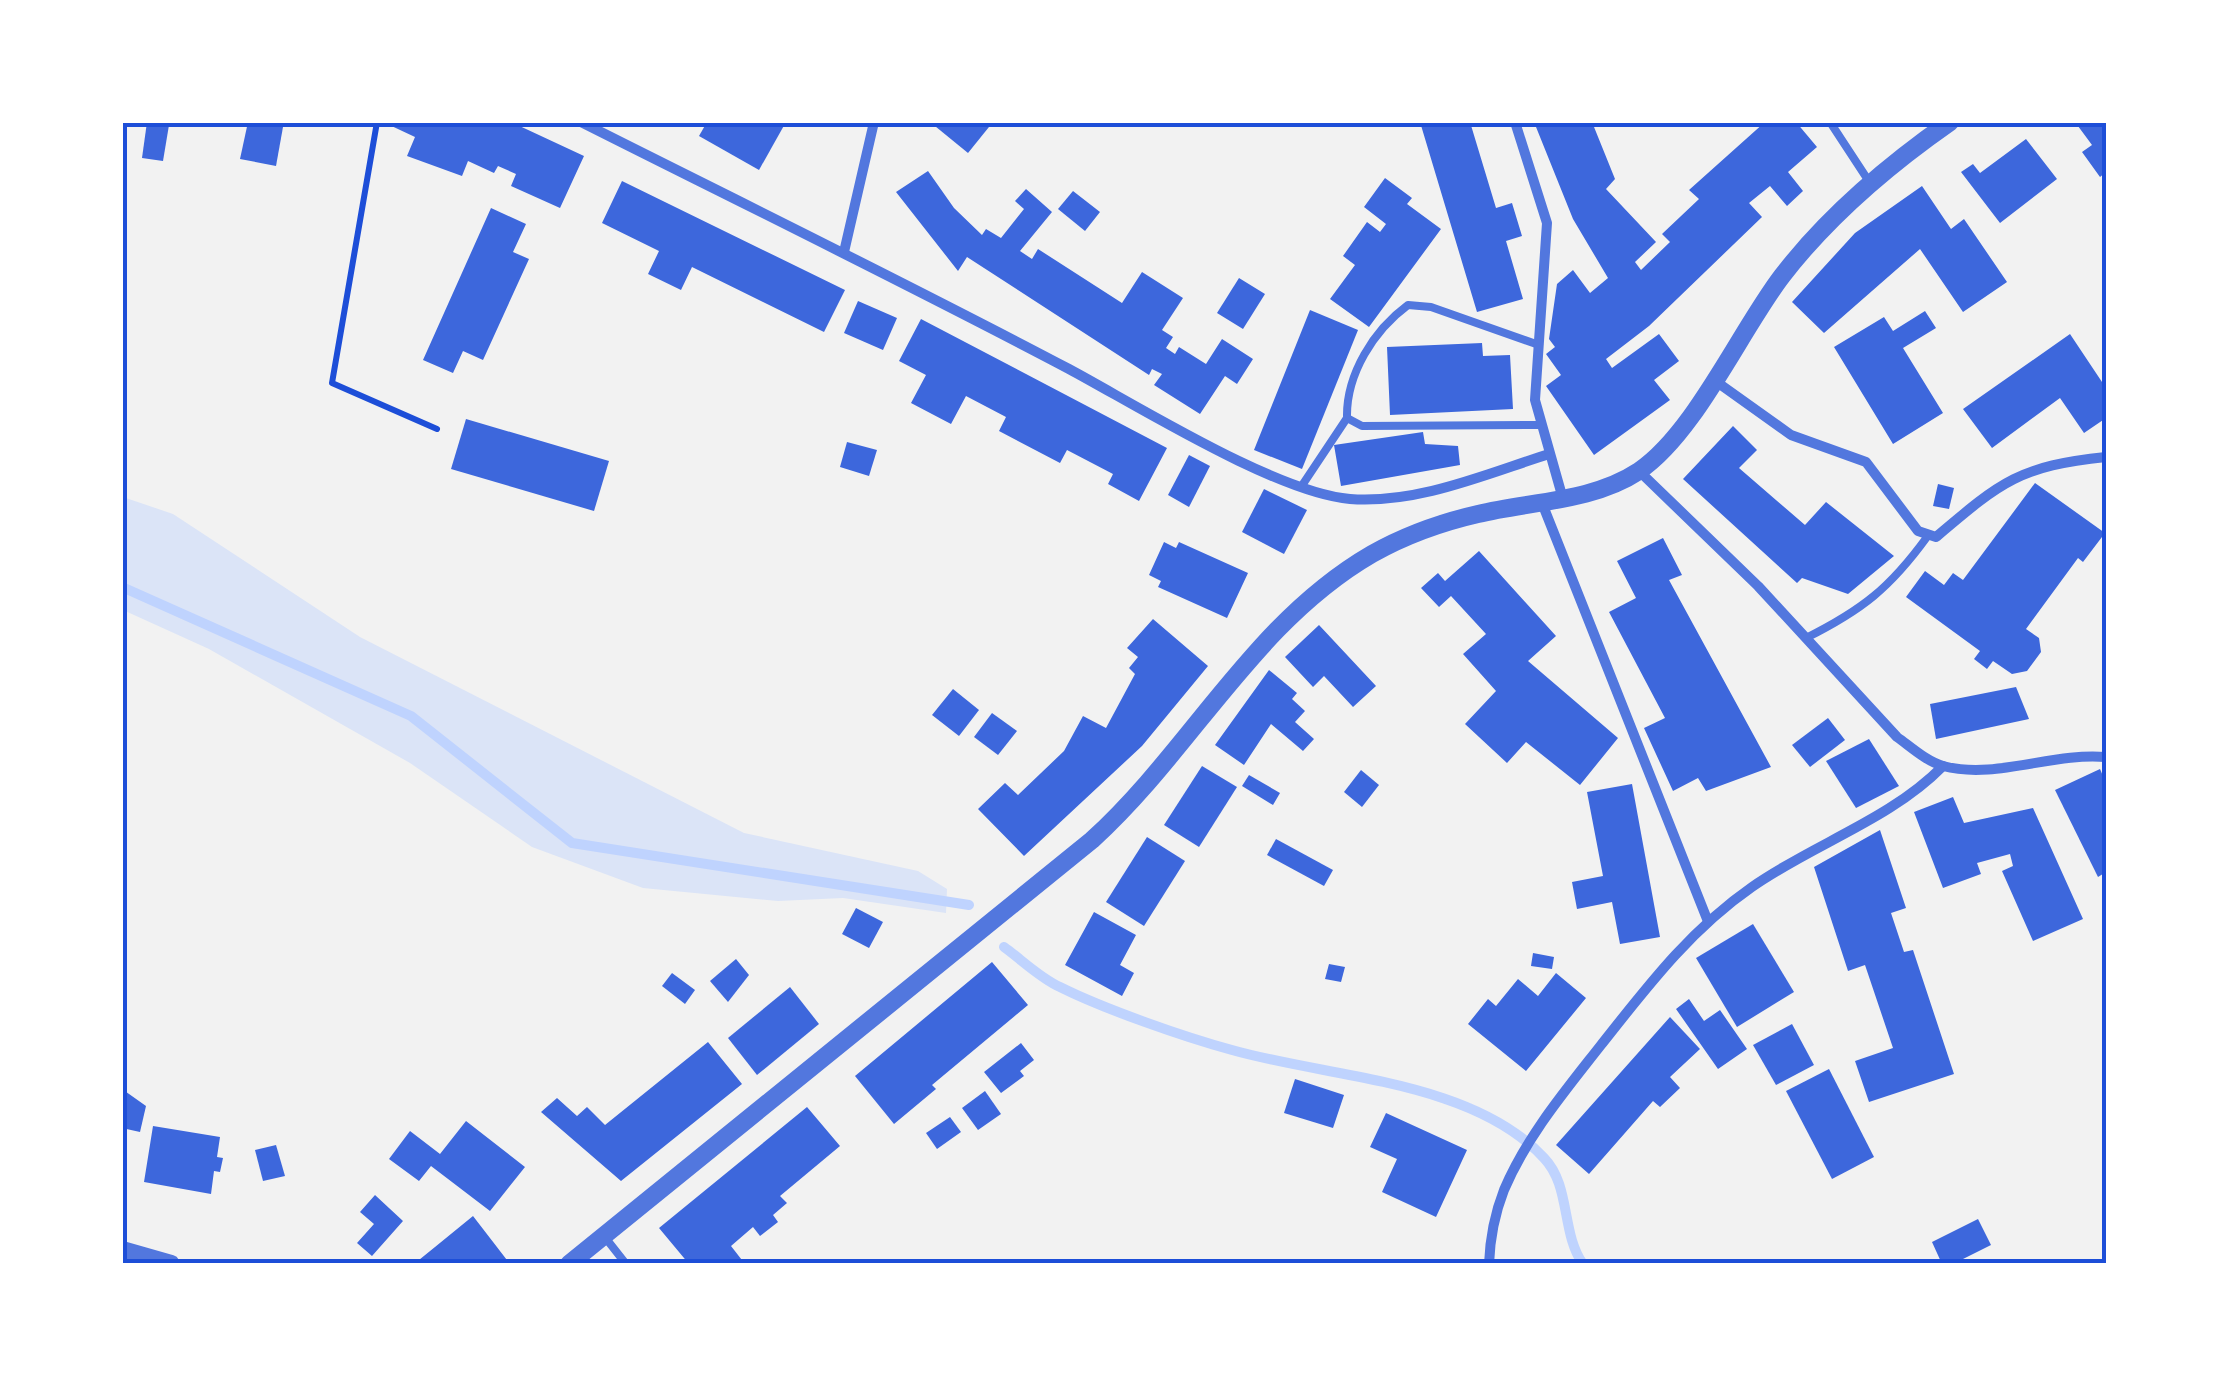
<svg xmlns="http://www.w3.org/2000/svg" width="2229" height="1386" viewBox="0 0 2229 1386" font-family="'Work Sans',sans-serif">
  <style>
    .green { fill: #dbe4f7 }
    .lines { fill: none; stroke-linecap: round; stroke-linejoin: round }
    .stream { stroke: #bfd3fe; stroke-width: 10 }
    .building { fill: #3d67dc }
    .path { stroke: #1d4ed8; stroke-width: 6 }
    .service { stroke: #5277de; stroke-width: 8 }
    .minor { stroke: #5277de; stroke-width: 10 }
    .tertiary { stroke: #5277de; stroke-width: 18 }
    .neatline { fill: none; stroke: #1d4ed8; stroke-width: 4 }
  </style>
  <rect width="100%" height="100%" fill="#f2f2f2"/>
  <polygon class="green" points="123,497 173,514 360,637 744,833 918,871 947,889 946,913 843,898 778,901 643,888 532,847 410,763 209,649 123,610"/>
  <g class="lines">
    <g class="stream">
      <polyline points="122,587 411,716 572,843 969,905"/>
      <path d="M1004,947C1022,960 1040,978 1060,987C1104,1009 1184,1037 1232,1050C1330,1078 1472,1080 1544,1158C1571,1186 1561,1233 1583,1264"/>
    </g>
  </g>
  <g class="building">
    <polygon points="147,122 169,125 163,161 142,158"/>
    <polygon points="248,122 283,127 276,166 240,159"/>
    <polygon points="383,122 511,122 584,156 560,208 511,186 516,174 498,166 494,173 468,161 462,176 407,156 415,137"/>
    <polygon points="707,122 786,122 759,170 699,136"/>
    <polygon points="930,122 993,122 968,153"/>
    <polygon points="1420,122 1470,122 1496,208 1512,203 1522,236 1506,241 1523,299 1477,312"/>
    <polygon points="1534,122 1592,122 1615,179 1606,189 1656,242 1635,262 1641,270 1670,242 1662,234 1699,199 1689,190 1765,122 1796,122 1817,147 1788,172 1803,191 1787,206 1770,186 1749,203 1762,217 1649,326 1606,359 1612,368 1659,334 1679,361 1654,380 1670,400 1594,455 1546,386 1561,375 1546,354 1555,347 1549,339 1557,284 1573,270 1590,293 1608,278 1573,219"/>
    <polygon points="2075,122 2106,122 2106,172 2100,177 2082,152 2092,145"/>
    <polygon points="2026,139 2057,179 2000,223 1961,172 1973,164 1980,173"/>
    <polygon points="928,171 954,208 982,235 986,229 1001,238 1024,209 1015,201 1026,189 1052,212 1020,251 1032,259 1038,249 1122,303 1142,272 1183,298 1162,330 1173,337 1166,348 1175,354 1179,347 1206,364 1222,339 1253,359 1237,384 1225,376 1200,414 1154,385 1162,374 1152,369 1149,375 967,257 958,271 896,192"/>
    <polygon points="1385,178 1412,198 1407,204 1441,229 1369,327 1330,299 1355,265 1343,256 1367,222 1380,232 1386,224 1364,207"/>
    <polygon points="622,181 845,290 824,332 692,267 681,290 648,274 659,251 602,223"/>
    <polygon points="1922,186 1951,229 1964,219 2007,282 1963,312 1920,249 1824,333 1792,302 1855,233"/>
    <polygon points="1073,191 1100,212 1085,231 1058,209"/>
    <polygon points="491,208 526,224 513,252 529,259 483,360 463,351 453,373 423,360"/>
    <polygon points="1239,278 1265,294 1243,329 1217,313"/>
    <polygon points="858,301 897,318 883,350 844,333"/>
    <polygon points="1310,310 1358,330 1302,469 1254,450"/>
    <polygon points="1925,311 1936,328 1903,348 1943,413 1893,444 1834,347 1884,317 1893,331"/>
    <polygon points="921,319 1167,448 1139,501 1108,484 1113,474 1067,450 1060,463 999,431 1006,417 966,396 951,424 911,403 926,375 899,361"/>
    <polygon points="2070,334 2106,388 2106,418 2084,433 2060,398 1992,448 1963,409"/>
    <polygon points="1482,343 1483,356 1510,355 1513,409 1390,415 1387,347"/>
    <polygon points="466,419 609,461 594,511 451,469"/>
    <polygon points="1733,426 1757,450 1739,468 1805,525 1826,502 1894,556 1848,594 1802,578 1797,583 1683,479"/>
    <polygon points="1423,432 1425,444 1458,446 1460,465 1341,486 1334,445"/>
    <polygon points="847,442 877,450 869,476 840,467"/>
    <polygon points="1189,455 1210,466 1189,507 1168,495"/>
    <polygon points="2035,483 2105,533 2083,562 2078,558 2026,629 2039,638 2041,652 2027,671 2012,674 1993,661 1987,669 1974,659 1980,651 1906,597 1925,571 1944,585 1953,573 1963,580"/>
    <polygon points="1938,484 1954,488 1949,509 1933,506"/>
    <polygon points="1264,489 1307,510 1284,554 1242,532"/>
    <polygon points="1663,538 1682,575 1669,580 1771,767 1706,791 1698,778 1673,791 1644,728 1665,718 1609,612 1636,598 1617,561"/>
    <polygon points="1164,542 1176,548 1179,542 1248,573 1227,618 1158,587 1161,581 1149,575"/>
    <polygon points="1479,551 1556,636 1528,661 1618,738 1580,785 1526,742 1507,763 1465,724 1496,691 1463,654 1486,634 1451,596 1439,607 1421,588 1438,573 1445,581"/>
    <polygon points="1153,619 1208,666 1142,746 1024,856 978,809 1005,783 1018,795 1064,751 1083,716 1106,728 1135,674 1129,668 1138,657 1127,648"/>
    <polygon points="1319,625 1376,686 1353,707 1324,676 1313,687 1285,657"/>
    <polygon points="1269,670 1297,693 1292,699 1305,711 1295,722 1314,739 1303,751 1271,724 1244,765 1215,745"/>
    <polygon points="2016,687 2029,719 1936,739 1930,704"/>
    <polygon points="953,689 979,710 959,736 932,715"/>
    <polygon points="992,713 1017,731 998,755 974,737"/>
    <polygon points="1828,718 1845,740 1810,767 1792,745"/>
    <polygon points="1869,739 1899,786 1856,808 1826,761"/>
    <polygon points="1202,766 1237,787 1199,847 1164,825"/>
    <polygon points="2100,769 2106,783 2106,872 2098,877 2055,790"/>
    <polygon points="1361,770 1379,785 1362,807 1344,792"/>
    <polygon points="1249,775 1280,793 1273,805 1242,786"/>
    <polygon points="1632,784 1660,937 1620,944 1612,902 1577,909 1572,882 1603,876 1587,792"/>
    <polygon points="1953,797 1964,823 2033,808 2083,919 2033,941 2002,871 2013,866 2010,854 1977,863 1981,874 1943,888 1914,812"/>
    <polygon points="1880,830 1906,908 1891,913 1904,952 1913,950 1954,1074 1869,1102 1855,1061 1893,1048 1865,965 1848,971 1814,867"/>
    <polygon points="1147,837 1185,861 1144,926 1106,902"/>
    <polygon points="1276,839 1333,870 1324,886 1267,855"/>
    <polygon points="856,908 883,922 869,948 842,934"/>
    <polygon points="1094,912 1136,935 1120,965 1134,973 1122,996 1065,965"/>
    <polygon points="1753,924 1794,992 1737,1027 1696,958"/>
    <polygon points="1533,953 1554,957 1552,969 1531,966"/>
    <polygon points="736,959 749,975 728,1002 710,981"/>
    <polygon points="992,962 1028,1005 932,1085 936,1089 894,1124 855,1076"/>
    <polygon points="1329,964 1345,967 1341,982 1325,979"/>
    <polygon points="672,973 695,990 685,1004 662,986"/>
    <polygon points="1556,973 1586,998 1526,1071 1468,1024 1488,999 1496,1006 1518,979 1538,996"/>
    <polygon points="790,987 819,1024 757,1075 728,1038"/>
    <polygon points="1689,999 1704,1021 1720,1010 1747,1049 1718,1069 1676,1009"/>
    <polygon points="1670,1017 1700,1049 1670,1077 1680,1088 1660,1107 1653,1101 1589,1174 1556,1145"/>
    <polygon points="1792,1024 1814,1065 1776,1085 1753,1045"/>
    <polygon points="708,1042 742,1084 621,1181 541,1112 557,1098 577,1116 587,1107 605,1125"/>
    <polygon points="1021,1043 1034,1060 1020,1071 1024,1076 1001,1093 984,1072"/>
    <polygon points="1829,1069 1874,1157 1832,1179 1786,1091"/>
    <polygon points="1295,1079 1344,1095 1333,1128 1284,1113"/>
    <polygon points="122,1089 146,1106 140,1132 122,1128"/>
    <polygon points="985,1091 1001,1114 978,1130 962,1108"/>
    <polygon points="807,1107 840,1146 780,1196 787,1203 773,1215 778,1222 760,1236 753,1227 731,1246 745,1264 689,1264 659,1228"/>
    <polygon points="1386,1113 1467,1150 1436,1217 1382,1192 1397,1159 1370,1147"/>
    <polygon points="950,1117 961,1132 937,1149 926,1133"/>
    <polygon points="466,1121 525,1167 490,1211 431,1166 419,1181 389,1159 410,1131 440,1154"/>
    <polygon points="153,1126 220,1137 217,1157 223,1158 220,1172 214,1171 211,1194 144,1182"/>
    <polygon points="276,1145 285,1176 263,1181 255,1150"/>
    <polygon points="375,1195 403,1221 372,1256 357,1243 374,1224 360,1212"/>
    <polygon points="473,1216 510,1264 414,1264 435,1247"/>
    <polygon points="1978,1219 1991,1245 1953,1264 1942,1264 1932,1242"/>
  </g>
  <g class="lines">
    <polyline class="path" points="377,122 332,383 437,429"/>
    <g class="service">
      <polyline points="1830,122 1870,183"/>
      <path d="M1539,425L1362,426L1347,418C1346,374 1374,330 1408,305L1431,307L1539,345"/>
      <polyline points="1301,487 1347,418"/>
      <path d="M1806,638C1862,610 1890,588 1927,537"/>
      <polyline points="604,1236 626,1264"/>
    </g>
    <g class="minor">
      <path d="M581,122C744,204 908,284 1069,369C1138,406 1277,493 1350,499C1418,504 1486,474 1549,454"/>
      <polyline points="1515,122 1547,223 1535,400 1563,499"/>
      <polyline points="844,252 874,122"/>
      <path d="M1714,380L1791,435L1866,462L1918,531L1936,537C2001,482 2019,466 2106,457"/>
      <path d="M1639,471L1758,586L1897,737C1911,747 1926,761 1943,766C1995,780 2053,752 2106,757"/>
      <polyline points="1542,503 1707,919"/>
      <path d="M1489,1264C1490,1238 1495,1213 1504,1190C1527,1136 1565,1091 1601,1045C1647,987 1690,930 1752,887C1813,844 1890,820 1943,766"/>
    </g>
    <g class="tertiary">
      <polyline points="122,1250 171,1264"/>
      <path d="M569,1264L1092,840C1192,749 1253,623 1372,554C1404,536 1443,522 1478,514C1531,501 1592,502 1639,471C1695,433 1740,331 1782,276C1829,215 1887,166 1950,122"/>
    </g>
  </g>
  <rect width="2229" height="1386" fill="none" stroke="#ffffff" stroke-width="250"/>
  <rect x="125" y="125" width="1979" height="1136" class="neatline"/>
</svg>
